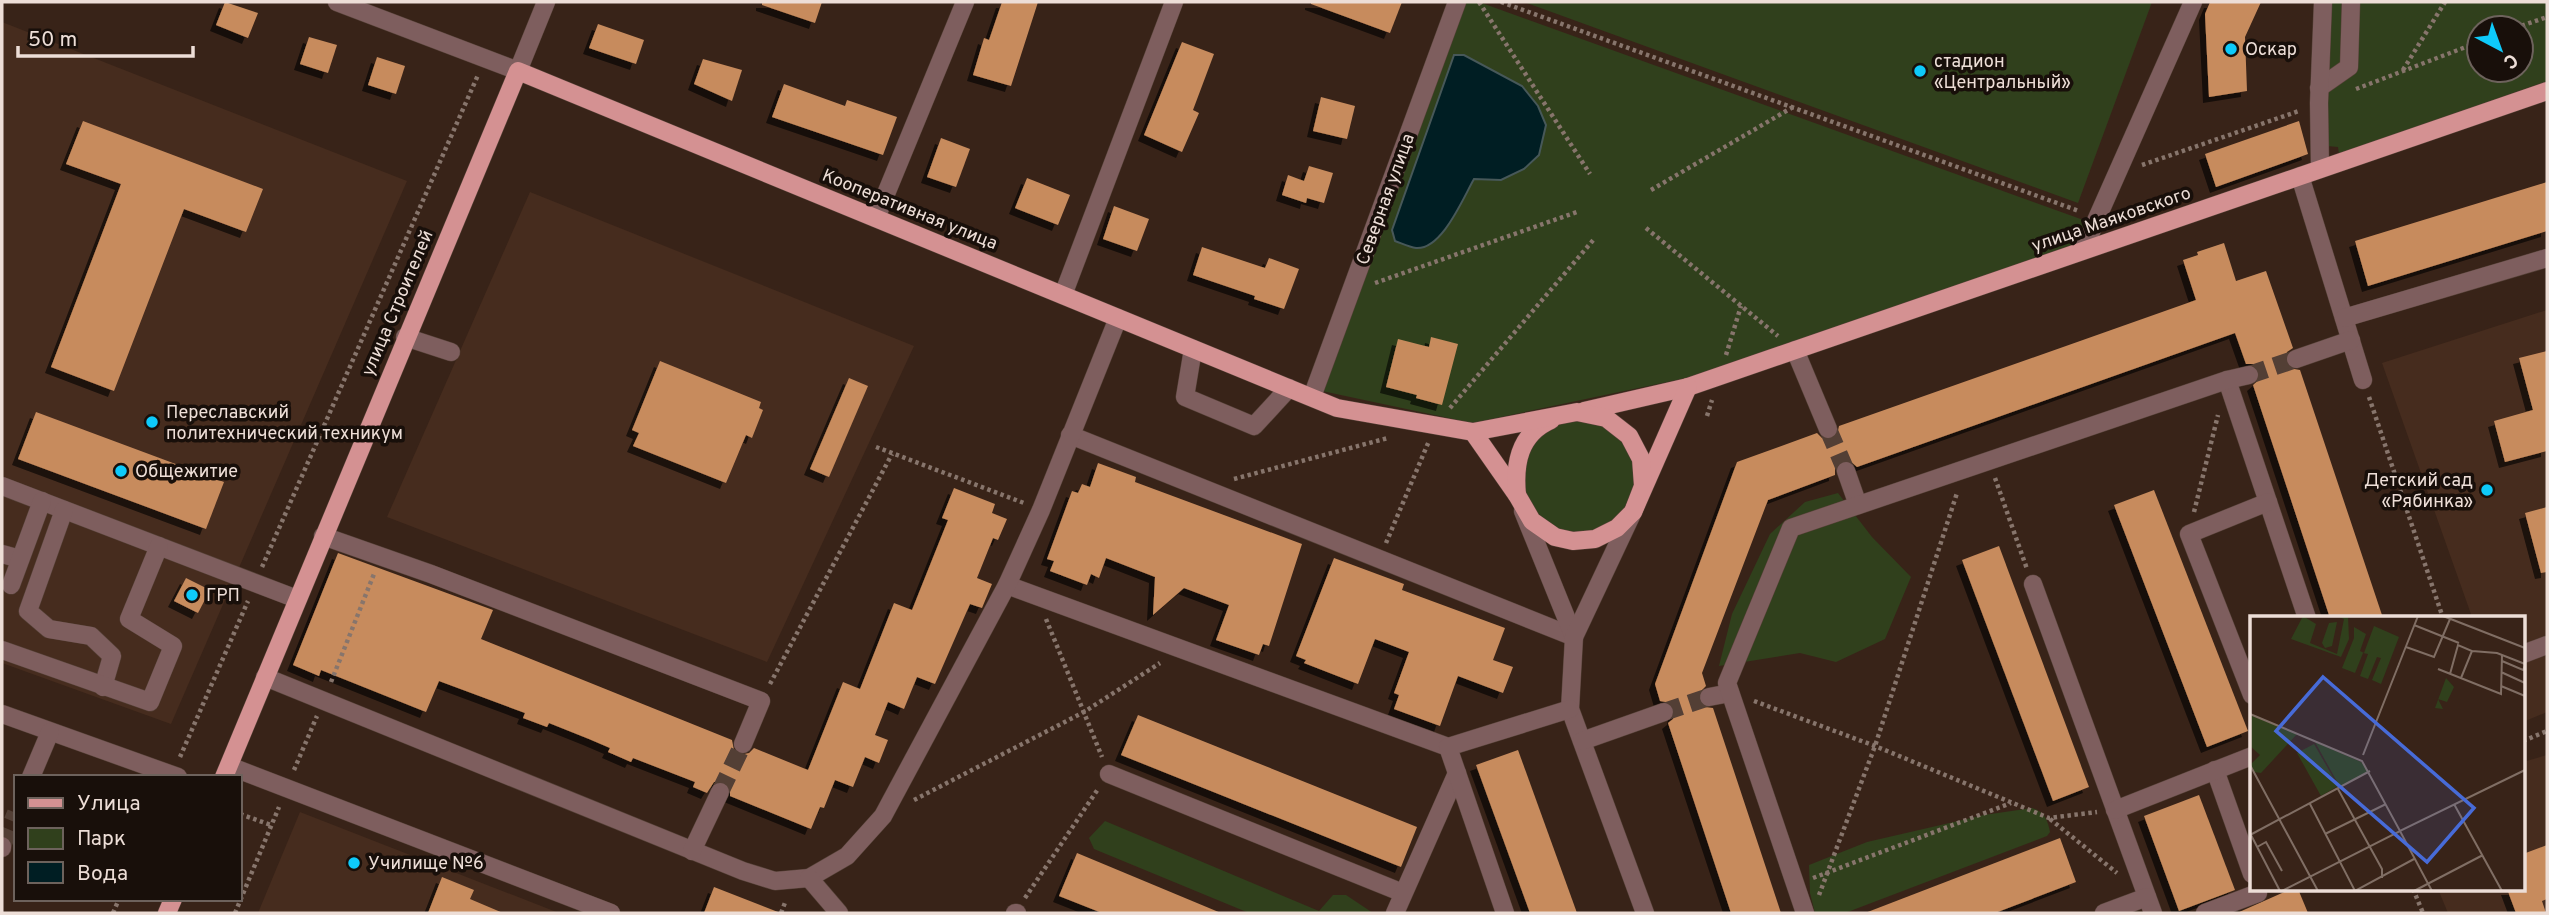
<svg xmlns="http://www.w3.org/2000/svg" width="2549" height="915" viewBox="0 0 2549 915" font-family="Overpass,sans-serif">
  <style>
    .built { fill: #462c1e }
    .green { fill: #30401c; fill-rule: evenodd }
    .water { fill: #001e23; stroke: #475859; stroke-width: 2 }
    .building { fill: #c78b5d; filter: url(#shadow) }
    .lines { fill: none; stroke-linecap: round; stroke-linejoin: round }
    .minor-tunnel { stroke: #533f35; stroke-width: 18; stroke-dasharray: 18 9; stroke-linecap: butt }
    .minor-casing { stroke: #554137; stroke-width: 19 }
    .major-casing { stroke: #554137; stroke-width: 19 }
    .path { stroke: #87756c; stroke-width: 4.5; stroke-dasharray: 3.5 3.5; stroke-linecap: butt }
    .minor { stroke: #7e5e5e; stroke-width: 18 }
    .major { stroke: #d49192; stroke-width: 18 }
    .poi-dot { fill: #0ecafa; stroke: #180f0a; stroke-width: 2.5 }
    .labels { text-anchor: middle; stroke-width: 7; stroke-linejoin: round; paint-order: stroke }
    .poi-label { font-size: 18px; fill: #edded7; stroke: #180f0a; text-anchor: start }
    .street-label { font-size: 18px; fill: #edded7; stroke: #180f0a }
    .inset-road { fill: none; stroke: #806e64; stroke-width: 2 }
    .view { fill: #476bd8; fill-opacity: 0.15; stroke: #476bd8; stroke-width: 3.5 }
    .inset-edge { fill: none; stroke: #edded7; stroke-width: 3.5 }
  </style>
  <defs>
    <filter id="shadow"><feDropShadow dx="-6" dy="6" stdDeviation="0" flood-color="#0009"/></filter>
  </defs>
  <rect width="100%" height="100%" fill="#382318"/>
  <g class="built">
    <polygon points="2,22 407,181 171,724 2,663"/>
    <polygon points="530,192 914,346 767,662 387,517"/>
    <polygon points="2547,310 2547,712 2523,722 2523,618 2472,617 2382,363"/>
    <polygon points="2547,755 2547,913 2448,913 2438,889 2523,889 2523,762"/>
    <polygon points="300,812 559,913 258,913"/>
  </g>
  <g class="green">
    <polygon points="1466,2 1479,2 2089,222 2079,243 1686,378 1472,423 1322,391"/>
    <polygon points="1524,2 2152,2 2078,203"/>
    <path d="M2327,2H2547V81L2339,154L2338,147L2327,146ZM2479,28H2521V70H2479Z"/>
    <circle cx="1579" cy="476" r="59"/>
    <polygon points="1838,493 1872,537 1911,577 1885,639 1836,662 1800,653 1719,666 1732,614 1770,534 1805,502"/>
    <path d="M2032,808C2044,811 2048,821 2050,832L2047,836L1845,913H1815L1810,893L1809,865L1867,842L1984,815Z"/>
    <polygon points="1105,821 1319,911 1333,895 1346,895 1373,913 1249,913 1094,849 1089,838"/>
  </g>
  <path class="water" d="M1454,55H1464L1522,86L1538,106L1546,125L1539,155L1524,169L1501,180L1474,179C1463,198 1442,250 1416,248C1409,247 1401,243 1395,241L1392,230Z"/>
  <g class="building">
    <polygon points="225,2 258,13 248,38 216,25"/>
    <polygon points="762,2 822,2 815,23 762,5"/>
    <polygon points="1002,2 1038,2 1011,86 973,75 984,38 989,40"/>
    <polygon points="1311,2 1402,2 1390,33 1311,4"/>
    <polygon points="2210,2 2261,2 2245,37 2247,91 2209,97 2205,14"/>
    <polygon points="598,24 644,40 636,64 589,48"/>
    <polygon points="309,37 337,45 328,73 300,64"/>
    <polygon points="1182,42 1214,54 1193,110 1199,113 1182,152 1144,135"/>
    <polygon points="377,57 405,66 396,94 368,85"/>
    <polygon points="703,59 742,70 732,101 694,84"/>
    <polygon points="784,84 845,106 847,100 897,117 883,155 772,117"/>
    <polygon points="1321,97 1355,106 1347,139 1313,131"/>
    <polygon points="83,121 263,189 246,232 184,209 114,391 51,367 121,184 66,164"/>
    <polygon points="2299,121 2308,154 2216,187 2205,154"/>
    <polygon points="941,138 970,149 956,187 927,177"/>
    <polygon points="1309,166 1333,173 1324,203 1307,198 1306,203 1282,195 1288,175 1304,181"/>
    <polygon points="1027,178 1070,195 1058,225 1015,208"/>
    <polygon points="2547,182 2547,231 2368,286 2355,241"/>
    <polygon points="1114,206 1149,219 1137,251 1103,239"/>
    <polygon points="2224,243 2236,281 2266,271 2293,348 2287,352 2285,362 2289,368 2300,370 2383,618 2330,618 2253,385 2260,379 2260,372 2253,364 2246,364 2235,333 1857,467 1849,460 1842,461 1835,468 1835,475 1768,500 1702,673 1706,686 1699,693 1698,700 1705,707 1713,708 1781,913 1731,913 1668,723 1673,719 1675,709 1671,703 1660,701 1655,684 1737,462 1817,433 1822,438 1832,440 1837,435 1839,426 2196,300 2183,260 2198,255 2197,252"/>
    <polygon points="1202,247 1265,268 1269,258 1299,269 1284,309 1254,299 1255,296 1193,275"/>
    <polygon points="1431,337 1458,344 1442,405 1416,398 1417,395 1386,387 1398,339 1429,347"/>
    <polygon points="2547,351 2547,451 2505,462 2494,421 2533,410 2519,358"/>
    <polygon points="660,361 761,402 759,408 763,410 752,438 746,435 726,483 633,446 639,433 632,430"/>
    <polygon points="849,378 868,386 829,477 810,469"/>
    <polygon points="36,412 224,482 206,529 18,459"/>
    <polygon points="1098,463 1136,477 1135,482 1302,544 1269,646 1263,644 1259,655 1216,640 1229,605 1184,588 1153,615 1155,577 1106,558 1099,578 1091,574 1087,585 1050,571 1054,561 1047,559 1072,491 1078,493 1082,484 1090,487"/>
    <polygon points="954,488 995,504 992,513 1007,519 998,540 993,538 977,578 992,584 982,608 970,604 935,684 917,677 904,709 888,702 875,735 888,740 879,763 865,757 853,787 835,780 824,808 820,807 811,829 730,796 730,786 724,782 714,782 707,793 693,787 695,782 633,758 631,762 608,752 610,748 589,739 549,723 547,727 523,718 525,713 439,681 426,712 321,670 319,676 293,665 338,553 493,610 481,639 732,740 734,750 739,755 749,753 754,748 808,770 843,682 860,689 894,603 912,610 948,520 942,518"/>
    <polygon points="2154,490 2248,731 2207,747 2114,505"/>
    <polygon points="2547,507 2547,572 2541,573 2525,513"/>
    <polygon points="1999,546 2089,787 2053,801 1962,560"/>
    <polygon points="1334,558 1404,584 1402,590 1505,628 1493,660 1513,667 1503,693 1458,676 1440,726 1394,709 1399,695 1394,693 1409,652 1375,639 1358,684 1304,663 1306,660 1296,656"/>
    <polygon points="186,578 210,590 198,613 174,601"/>
    <polygon points="1138,715 1417,827 1401,867 1121,755"/>
    <polygon points="1518,750 1577,913 1530,913 1476,765"/>
    <polygon points="2199,795 2235,890 2179,911 2144,816"/>
    <polygon points="2060,838 2076,882 1995,913 1865,913"/>
    <polygon points="2547,845 2547,899 2542,901 2546,913 2516,913 2507,889 2523,889 2523,854"/>
    <polygon points="1077,853 1221,913 1102,913 1059,896"/>
    <polygon points="442,877 474,890 470,899 503,913 428,913"/>
    <polygon points="714,887 778,912 777,913 704,913"/>
    <polygon points="2291,889 2298,889 2308,913 2237,913"/>
  </g>
  <g class="lines">
    <g class="minor-tunnel">
      <polyline points="2249,375 2296,359"/>
      <polyline points="1828,429 1846,471"/>
      <polyline points="1664,712 1709,697"/>
      <polyline points="720,792 743,744"/>
      <polyline points="2,846 16,813"/>
    </g>
    <g class="minor-casing">
      <g id="minor">
        <polyline points="337,2 518,71 546,2"/>
        <polyline points="2319,88 2349,67 2351,2"/>
        <polyline points="2320,169 2319,103 2323,2"/>
        <polyline points="2300,176 2363,380"/>
        <polyline points="876,218 965,2"/>
        <polyline points="2083,250 2193,2"/>
        <polyline points="1063,295 1174,2"/>
        <polyline points="2344,318 2547,258"/>
        <polyline points="405,337 451,352"/>
        <polyline points="1193,349 1185,397 1254,426 1289,388"/>
        <polyline points="1795,350 1828,429"/>
        <polyline points="2296,359 2351,340"/>
        <polyline points="2227,380 2307,618"/>
        <polyline points="1312,397 1457,2"/>
        <polyline points="1070,435 1574,637"/>
        <polyline points="1846,471 1858,505"/>
        <polyline points="2,486 297,599"/>
        <polyline points="64,510 28,611 49,629 91,636 112,656 103,687"/>
        <polyline points="1523,511 1574,637"/>
        <polyline points="1631,516 1574,637 1570,709 1645,913"/>
        <polyline points="323,536 431,574 761,701 743,744"/>
        <polyline points="2,554 20,559"/>
        <polyline points="2033,584 2153,913"/>
        <polyline points="11,585 42,501"/>
        <polyline points="1007,585 1448,747"/>
        <polyline points="2,650 150,702 173,646 129,619 159,546"/>
        <polyline points="2523,654 2547,645"/>
        <polyline points="265,677 743,871 775,881 809,878 847,856 883,816 1007,585 1041,510 1118,318"/>
        <polyline points="2252,695 2189,534 2268,502"/>
        <polyline points="1709,697 1730,693"/>
        <polyline points="2,714 178,777"/>
        <polyline points="1582,741 1664,712"/>
        <polyline points="229,766 611,913"/>
        <polyline points="2215,770 2252,874"/>
        <polyline points="1109,774 1403,893"/>
        <polyline points="31,777 50,732"/>
        <polyline points="2115,810 2252,756"/>
        <polyline points="2,848 2,846"/>
        <polyline points="692,851 720,792"/>
        <polyline points="809,878 839,913"/>
        <polyline points="1015,913 1017,913"/>
        <polyline points="1395,913 1457,773"/>
        <polyline points="1505,913 1448,747 1570,709"/>
        <polyline points="1805,913 1727,683 1791,528 2227,380 2249,375"/>
        <polyline points="2104,913 2147,897"/>
        <polyline points="2205,913 2258,893 2257,889"/>
      </g>
    </g>
    <g class="major-casing">
      <g id="major">
        <polyline points="1584,411 1688,387 2547,91"/>
        <polyline points="1473,432 1517,495 1532,521 1555,537 1573,541 1595,539 1617,528 1633,512 1688,387"/>
        <path d="M1517,495C1514,464 1519,434 1551,420"/>
        <polyline points="224,777 518,71 1337,408 1473,432 1577,412 1606,418 1629,436 1641,459 1643,486 1633,512"/>
        <polyline points="167,913 173,899"/>
      </g>
    </g>
    <g class="path">
      <polyline points="1479,2 1590,174"/>
      <polyline points="1501,2 2079,211"/>
      <polyline points="2515,28 2547,17"/>
      <polyline points="2403,70 2445,2"/>
      <polyline points="2356,89 2479,42"/>
      <polyline points="2142,165 2299,111"/>
      <polyline points="1651,190 1793,107"/>
      <polyline points="1646,228 1778,336"/>
      <polyline points="1375,283 1577,212"/>
      <polyline points="1726,355 1741,306"/>
      <polyline points="2369,397 2443,618"/>
      <polyline points="1450,408 1595,238"/>
      <polyline points="1707,416 1712,400"/>
      <polyline points="876,447 1024,503"/>
      <polyline points="1995,478 2027,569"/>
      <polyline points="1234,479 1388,438"/>
      <polyline points="2194,512 2218,415"/>
      <polyline points="1386,543 1429,441"/>
      <polyline points="262,567 478,75"/>
      <polyline points="1046,619 1102,757"/>
      <polyline points="331,682 374,574"/>
      <polyline points="770,684 892,454"/>
      <polyline points="1754,701 1875,746 2049,818 2097,812"/>
      <polyline points="2523,741 2547,731"/>
      <polyline points="180,757 248,601"/>
      <polyline points="294,770 317,716"/>
      <polyline points="914,800 1084,712 1160,663"/>
      <polyline points="240,814 271,825"/>
      <polyline points="2050,819 2117,873"/>
      <polyline points="1813,878 2011,803"/>
      <polyline points="2413,889 2423,913"/>
      <polyline points="1819,895 1875,746 1957,493"/>
      <polyline points="1025,898 1098,789"/>
      <polyline points="113,913 119,899"/>
      <polyline points="235,913 279,807"/>
      <polyline points="781,913 786,900"/>
    </g>
    <use href="#minor" class="minor"/>
    <use href="#major" class="major"/>
  </g>
  <g class="poi-dot">
    <circle cx="2231" cy="49" r="7"/>
    <circle cx="1920" cy="71" r="7"/>
    <circle cx="152" cy="422" r="7"/>
    <circle cx="121" cy="471" r="7"/>
    <circle cx="2487" cy="490" r="7"/>
    <circle cx="192" cy="595" r="7"/>
    <circle cx="354" cy="863" r="7"/>
  </g>
  <g class="labels">
    <g class="poi-label">
      <text x="2245" y="55">Оскар</text>
      <text x="1934" y="67">стадион<tspan x="1934" dy="21">«Центральный»</tspan></text>
      <text x="166" y="418">Переславский<tspan x="166" dy="21">политехнический техникум</tspan></text>
      <text x="135" y="477">Общежитие</text>
      <text x="2473" y="486" text-anchor="end">Детский сад<tspan x="2473" dy="21">«Рябинка»</tspan></text>
      <text x="206" y="601">ГРП</text>
      <text x="368" y="869">Училище №6</text>
    </g>
    <g class="street-label">
      <text transform="translate(1385 199) rotate(-70)" y="6">Северная улица</text>
      <text transform="translate(910 209) rotate(22)" y="6">Кооперативная улица</text>
      <text transform="translate(2111 219) rotate(-19)" y="6">улица Маяковского</text>
      <text transform="translate(397 303) rotate(-67)" y="6">улица Строителей</text>
    </g>
  </g>
  <g transform="translate(2250 616)">
    <rect width="275" height="275" fill="#382318"/>
    <path d="M53,0L66,8L60,27L87,38L94,3L87,0H98L99,23L91,41L41,23ZM87,6L82,30L75,32L72,27L79,7ZM124,10L149,21L131,68L122,64L131,42L127,41L118,63L110,60L118,38L113,37L105,57L92,52L104,22V11L116,18L110,35L114,37ZM196,62L204,71L197,86L188,83L193,93L185,92ZM0,99L47,118L11,157L4,156L0,149L10,139L0,130ZM65,126L111,146L119,155L90,171ZM64,128L88,170L71,180L47,137Z" fill="#30401c"/>
    <path class="inset-road" d="M193,0L275,32M164,9L209,27M156,31L184,41L200,3M222,35L247,37L275,48M252,45L273,54L275,50M188,53L251,78L252,39M251,56L275,67M200,58L208,29L222,35L211,62M251,70L275,80M0,98L112,145L150,215L275,154M113,139L168,0M0,149L68,275M88,173L132,253V262M60,188L105,275L164,243M204,188L252,275M75,218L136,188M0,219L120,155M1,219L30,275M7,231L16,226L32,255M32,275L150,215L182,275M164,275L233,239"/>
    <path class="view" d="M73,61L224,192L177,246L26,115Z"/>
    <rect width="275" height="275" class="inset-edge"/>
  </g>
  <rect width="2549" height="915" fill="none" stroke="#edded7" stroke-width="7"/>
  <rect x="14" y="775" width="228" height="126" fill="#180f0a" stroke="#6d625c" stroke-width="2"/>
  <rect x="28" y="798" width="35" height="10" fill="#d49192" stroke="#6d625c" stroke-width="2"/>
  <text x="77" y="810" font-size="21" fill="#edded7">Улица</text>
  <rect x="28" y="828" width="35" height="21" fill="#30401c" stroke="#6d625c" stroke-width="2"/>
  <text x="77" y="845" font-size="21" fill="#edded7">Парк</text>
  <rect x="28" y="862" width="35" height="21" fill="#001e23" stroke="#6d625c" stroke-width="2"/>
  <text x="77" y="880" font-size="21" fill="#edded7">Вода</text>
  <g transform="translate(2500 49) rotate(139)"><circle r="33" fill="#180f0a" stroke="#6d625c" stroke-width="2"/>
  <path d="M0-5L12 26L0 18L-12 26Z" fill="#0ecafa"/>
  <text y="-10" font-size="19" font-weight="bold" text-anchor="middle" fill="#edded7">С</text>
  </g>
  <path d="M18 46v10h175v-10" fill="none" stroke="#edded7" stroke-width="3.5"/>
  <text x="28" y="46" font-size="21" fill="#edded7" stroke="#180f0a" stroke-width="5" paint-order="stroke">50 m</text>
</svg>
